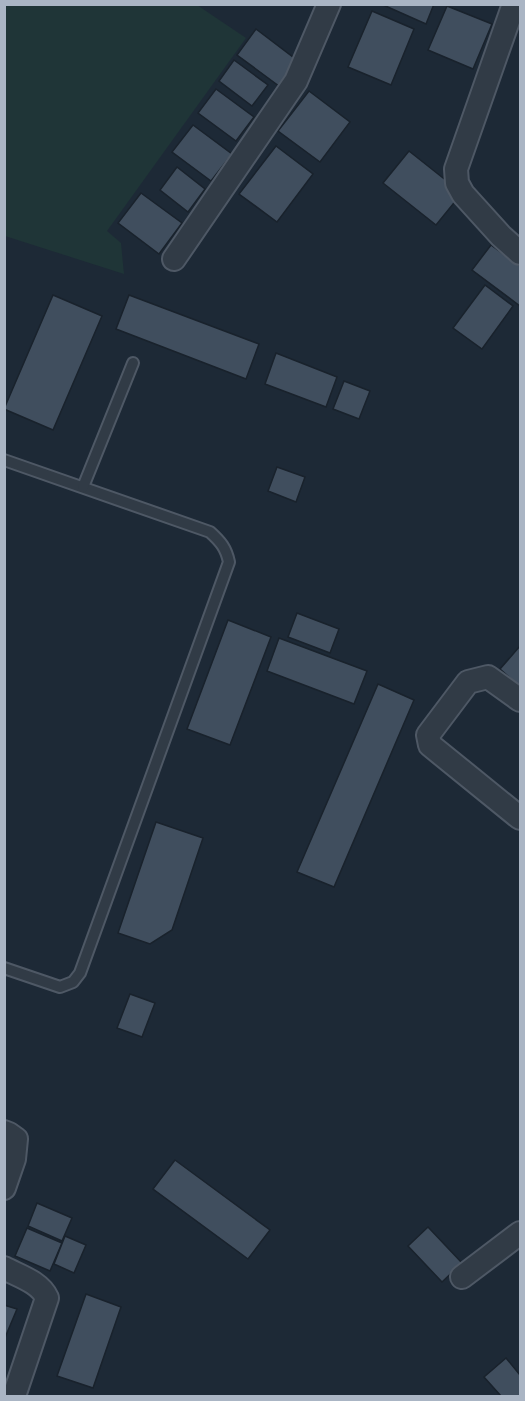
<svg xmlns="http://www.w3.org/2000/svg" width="525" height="1401" viewBox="0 0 525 1401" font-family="Inter,sans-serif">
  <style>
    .green { fill: #1f3537 }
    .building { fill: #404e5e; stroke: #19222c; stroke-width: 1.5 }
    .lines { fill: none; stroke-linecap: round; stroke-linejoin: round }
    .service-casing { stroke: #4e5865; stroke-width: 14 }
    .minor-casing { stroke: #4e5865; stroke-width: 26 }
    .service { stroke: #313b46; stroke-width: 10 }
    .minor { stroke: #313b46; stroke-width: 22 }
  </style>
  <rect width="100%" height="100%" fill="#1d2936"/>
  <polygon class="green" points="5,4 197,5 246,38 107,231 121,243 124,274 5,236"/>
  <g class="building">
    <polygon points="381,4 434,4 426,24"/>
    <polygon points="447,6 492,24 473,69 428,50"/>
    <polygon points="372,11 414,29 391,85 348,67"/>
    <polygon points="256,29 302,64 283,89 237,55"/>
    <polygon points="234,60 268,85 252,106 219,81"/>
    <polygon points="216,89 254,117 236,141 198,113"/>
    <polygon points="309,91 350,122 320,162 278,131"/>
    <polygon points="193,125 232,154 211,181 172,152"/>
    <polygon points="276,146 313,174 277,222 239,194"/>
    <polygon points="409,151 462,193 436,225 383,183"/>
    <polygon points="177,167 205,189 188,212 160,190"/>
    <polygon points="141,193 182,223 159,254 118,223"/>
    <polygon points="491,245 520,266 520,306 472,270"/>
    <polygon points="485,285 513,306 482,349 453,328"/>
    <polygon points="53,295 102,316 53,430 4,409"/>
    <polygon points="129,295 259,344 246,379 116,329"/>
    <polygon points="276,353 337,377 326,407 265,384"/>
    <polygon points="344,381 370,391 359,419 333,409"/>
    <polygon points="277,467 305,477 296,502 268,491"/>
    <polygon points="297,613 339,629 330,653 288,637"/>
    <polygon points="228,620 271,637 230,745 187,729"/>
    <polygon points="279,638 367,671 354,704 267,671"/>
    <polygon points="520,646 520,687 500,669"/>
    <polygon points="378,684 414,700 334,887 297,872"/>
    <polygon points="156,822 203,838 172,930 150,944 118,933"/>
    <polygon points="130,994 155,1003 142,1037 117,1028"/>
    <polygon points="175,1160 270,1230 248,1259 153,1189"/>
    <polygon points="37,1203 72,1218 62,1241 28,1226"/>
    <polygon points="428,1227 462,1263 442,1282 408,1246"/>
    <polygon points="27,1228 62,1243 50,1271 15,1256"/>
    <polygon points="65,1236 86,1245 74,1273 54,1264"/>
    <polygon points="86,1294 121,1307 93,1388 57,1376"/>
    <polygon points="4,1305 17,1309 4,1340"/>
    <polygon points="506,1358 520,1375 520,1396 501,1396 484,1377"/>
  </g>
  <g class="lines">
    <g class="service-casing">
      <g id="service">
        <path d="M4,460L210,532C221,542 226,548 229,562L80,973L73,982L60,987L4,968"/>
        <polyline points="83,487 133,363"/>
      </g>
    </g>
    <g class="minor-casing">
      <g id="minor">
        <polyline points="514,4 456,169 457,183 463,194 501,236 520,253"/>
        <polyline points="174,259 296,81 329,4"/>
        <polyline points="520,700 488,677 468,682 428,735 430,745 520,818"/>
        <polyline points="4,1132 9,1134 16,1139 14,1159 4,1188"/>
        <path d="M4,1268C19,1276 40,1282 47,1298L14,1396"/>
        <polyline points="462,1277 520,1233"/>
      </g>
    </g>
    <use href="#service" class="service"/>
    <use href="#minor" class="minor"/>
  </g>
  <rect width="525" height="1401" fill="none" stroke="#aab5c4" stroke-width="12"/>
</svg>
